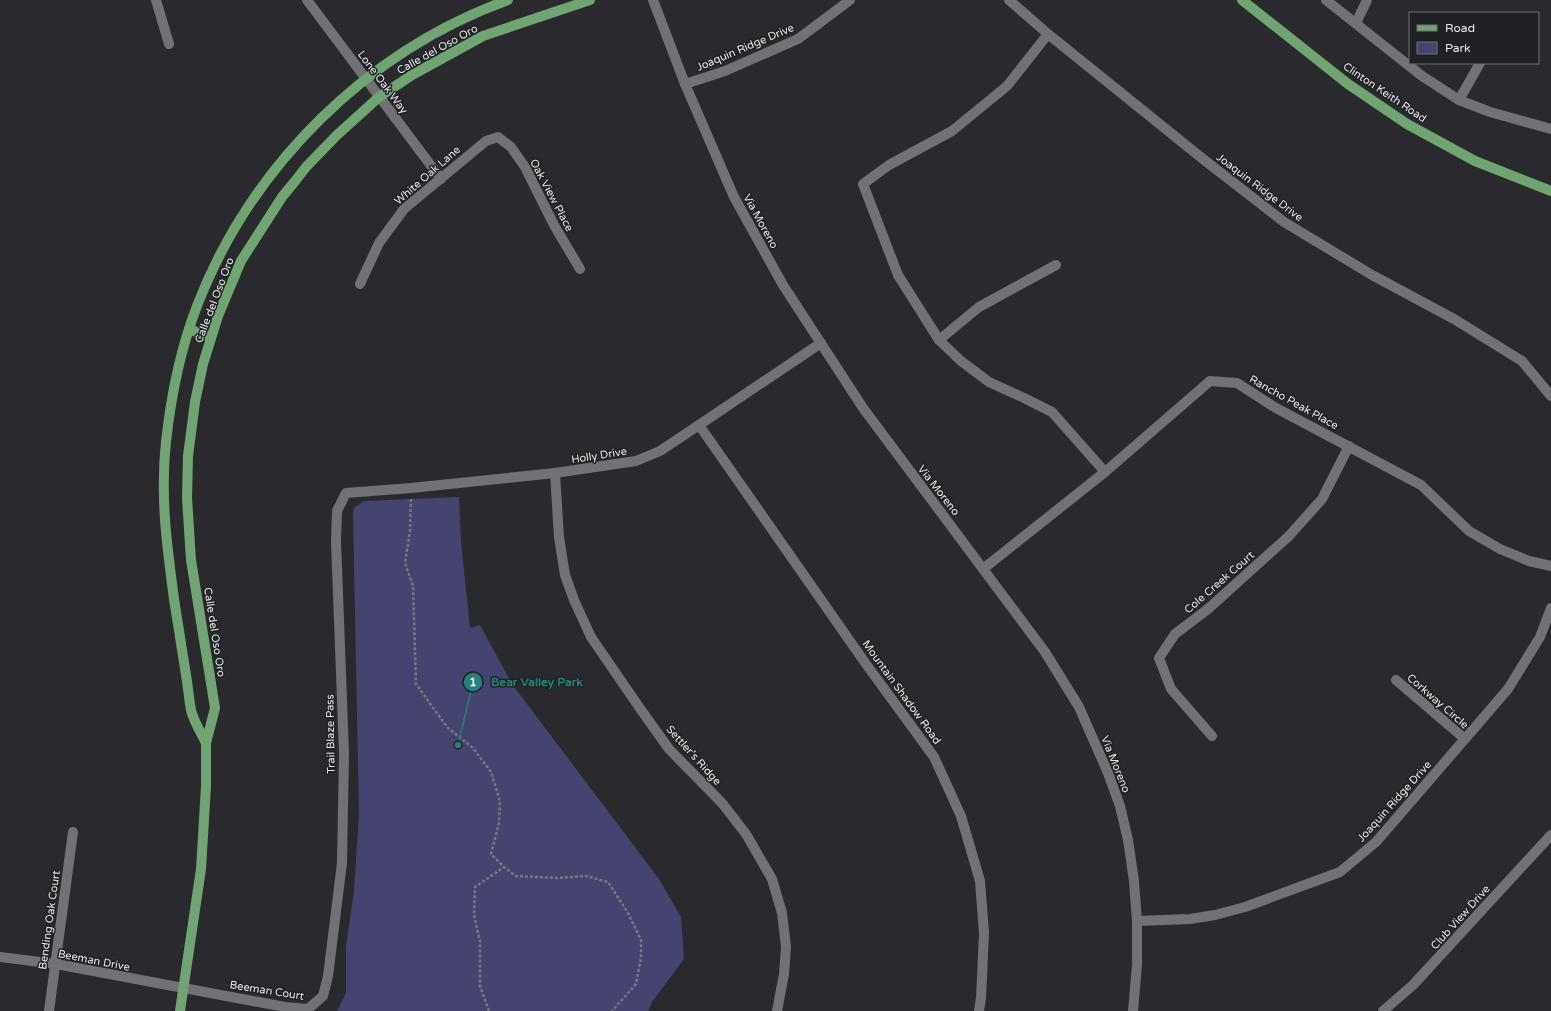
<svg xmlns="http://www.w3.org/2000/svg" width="1551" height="1011" viewBox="0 0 1551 1011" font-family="'Varela Round',sans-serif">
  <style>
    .green { fill: #454470 }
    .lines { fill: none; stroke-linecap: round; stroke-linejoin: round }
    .path { stroke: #78787b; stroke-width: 2.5; stroke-dasharray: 3 2; stroke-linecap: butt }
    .minor { stroke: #717176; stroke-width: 10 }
    .major { stroke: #70a573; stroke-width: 10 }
    .labels { text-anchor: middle; stroke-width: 3; stroke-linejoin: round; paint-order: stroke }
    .street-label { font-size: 11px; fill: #e8e8ea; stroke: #202124 }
    .leader { fill: none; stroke: #25817a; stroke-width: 1.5 }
    .callout-dot { fill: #25817a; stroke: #202124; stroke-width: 1.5 }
    .mark-label { font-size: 12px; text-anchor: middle; font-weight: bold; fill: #fff }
    .callout-label { font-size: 12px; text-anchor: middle; font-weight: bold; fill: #25817a; stroke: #202124; stroke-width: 3; stroke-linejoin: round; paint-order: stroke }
  </style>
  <rect width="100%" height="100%" fill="#2a2a2e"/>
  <polygon class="green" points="459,497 461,542 470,628 480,625 512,684 659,879 681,917 684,959 652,1002 648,1011 337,1011 346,993 346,946 354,891 359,814 353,512 354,508 364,501"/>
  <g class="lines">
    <g class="path">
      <polyline points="411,499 410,531 405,563 413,586 416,684 447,727 473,748 491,772 500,801 499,823 491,854 504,867 516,876 558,878 586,876 608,882 628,913 641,940 641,958 636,984 612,1011"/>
      <polyline points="489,1011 480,986 480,942 474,915 475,887 504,867"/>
    </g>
    <g class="minor">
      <polyline points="156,0 169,44"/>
      <polyline points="307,0 441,179"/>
      <polyline points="653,0 685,84 734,197 783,285 863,408 1045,652 1079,707 1108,773 1120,806 1128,840 1134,881 1137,921 1137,965 1133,1011"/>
      <polyline points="1009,0 1048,34 1203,159 1284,222 1372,275 1454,319 1522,361 1551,396"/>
      <polyline points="1326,0 1422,76 1459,100 1490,112 1551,129"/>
      <polyline points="1356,23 1367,0"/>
      <polyline points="1048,34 1007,86 952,131 889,165 863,184 898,275 939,340 961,361 989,382 1024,398 1052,412 1105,472"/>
      <polyline points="685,84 725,71 798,39 850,0"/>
      <polyline points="1459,100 1480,63"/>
      <polyline points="360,284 379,243 404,209 486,141 498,137 511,147 525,167 554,225 580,269"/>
      <polyline points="939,340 979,307 1056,265"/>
      <polyline points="699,425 866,664 934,757 961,816 980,881 984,933 981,998 979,1011"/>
      <polyline points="555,473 559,537 565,575 574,600 591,637 639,707 669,749 722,803 746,834 772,879 782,913 786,947 784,974 777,1011"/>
      <polyline points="983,569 1105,472 1210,381 1237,383 1276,408 1421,485 1469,531 1500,549 1529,561 1551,566"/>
      <polyline points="1396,680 1465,739"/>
      <polyline points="1212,736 1171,689 1159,658 1175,634 1208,609 1289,536 1322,499 1349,446"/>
      <polyline points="1137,921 1190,919 1215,915 1245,907 1340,872 1376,842 1508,689 1540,637 1551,608"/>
      <polyline points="0,957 56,964 285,1007 308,1009 323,996 328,976 342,863 344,753 336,541 337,511 346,493 411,488 555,473 636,461 660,451 699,425 821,343"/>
      <polyline points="49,1011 73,832"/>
      <polyline points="1383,1011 1413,985 1551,835"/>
    </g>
    <g class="major">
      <polyline points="1242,0 1348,84 1407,124 1475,161 1551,191"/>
      <polyline points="189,329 211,338"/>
      <path d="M206,743C201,733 194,722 191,710C189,699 188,687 186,675C182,650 178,624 174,599C167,547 160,495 166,442C171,396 180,350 197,306C251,166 367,51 508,0"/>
      <polyline points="180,1011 201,869 206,786 206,743 215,708 191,560 187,498 188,456 195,402 203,364 218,316 228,292 241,261 282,197 296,180 306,167 337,135 379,97 412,75 483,36 590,0"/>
    </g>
  </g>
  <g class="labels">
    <g class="street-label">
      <text transform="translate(745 47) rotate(-23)" y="4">Joaquin Ridge Drive</text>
      <text transform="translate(437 49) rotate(-29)" y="4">Calle del Oso Oro</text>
      <text transform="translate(383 82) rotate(53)" y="4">Lone Oak Way</text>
      <text transform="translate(1385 92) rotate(34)" y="4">Clinton Keith Road</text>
      <text transform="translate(427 175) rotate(-41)" y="4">White Oak Lane</text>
      <text transform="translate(1260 187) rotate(37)" y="4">Joaquin Ridge Drive</text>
      <text transform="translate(552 195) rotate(62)" y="4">Oak View Place</text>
      <text transform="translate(761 221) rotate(61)" y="4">Via Moreno</text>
      <text transform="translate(214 300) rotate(-69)" y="4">Calle del Oso Oro</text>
      <text transform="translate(1294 402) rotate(29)" y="4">Rancho Peak Place</text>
      <text transform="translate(599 455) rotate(-9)" y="4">Holly Drive</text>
      <text transform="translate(939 490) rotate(52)" y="4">Via Moreno</text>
      <text transform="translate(1219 582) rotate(-41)" y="4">Cole Creek Court</text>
      <text transform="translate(215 632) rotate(81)" y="4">Calle del Oso Oro</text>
      <text transform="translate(902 692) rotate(54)" y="4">Mountain Shadow Road</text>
      <text transform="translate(1438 701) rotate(41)" y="4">Corkway Circle</text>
      <text transform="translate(330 734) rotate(-91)" y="4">Trail Blaze Pass</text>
      <text transform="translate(694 755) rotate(48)" y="4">Settler's Ridge</text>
      <text transform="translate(1116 764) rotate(68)" y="4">Via Moreno</text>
      <text transform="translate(1394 801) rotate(-48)" y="4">Joaquin Ridge Drive</text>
      <text transform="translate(1460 917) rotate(-48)" y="4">Club View Drive</text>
      <text transform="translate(49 920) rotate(-82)" y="4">Bending Oak Court</text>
      <text transform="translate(94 960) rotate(11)" y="4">Beeman Drive</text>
      <text transform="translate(267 990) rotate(9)" y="4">Beeman Court</text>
    </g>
  </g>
  <path class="leader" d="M458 745L473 682"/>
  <g class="callout-dot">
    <circle cx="458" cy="745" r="4"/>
    <circle cx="473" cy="682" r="10"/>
  </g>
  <g class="mark-label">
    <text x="473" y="686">1</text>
  </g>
  <g class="callout-label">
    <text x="537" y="686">Bear Valley Park</text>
  </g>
  <rect x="1409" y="12" width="130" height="52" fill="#202124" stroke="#707173"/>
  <rect x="1417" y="25" width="20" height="6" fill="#70a573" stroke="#707173"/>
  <text x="1445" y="32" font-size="12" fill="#e8e8ea">Road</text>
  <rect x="1417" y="42" width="20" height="12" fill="#454470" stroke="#707173"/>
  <text x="1445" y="52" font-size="12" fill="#e8e8ea">Park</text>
</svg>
